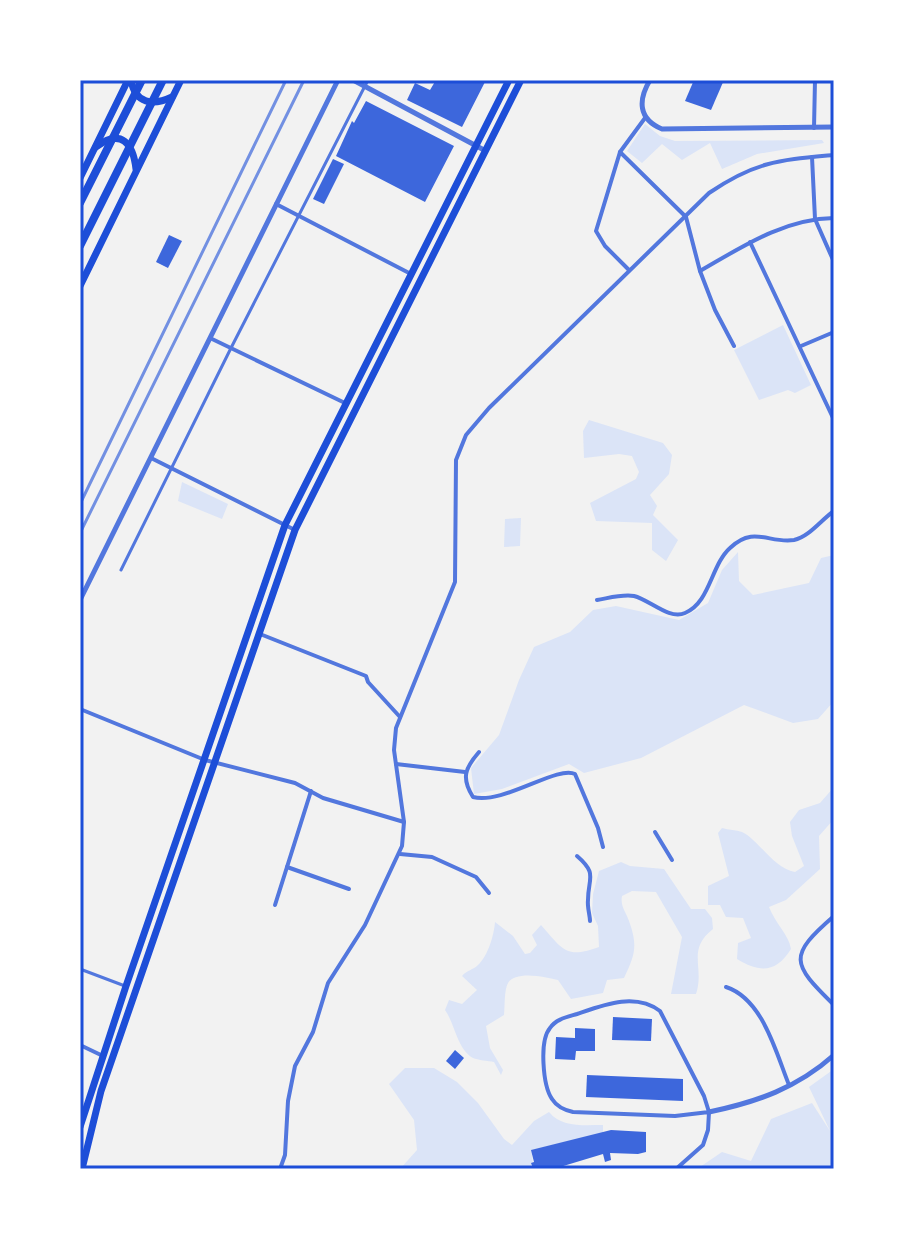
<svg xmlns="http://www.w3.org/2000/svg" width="914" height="1249" viewBox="0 0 914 1249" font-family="Commissioner,sans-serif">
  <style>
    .green { fill: #dbe4f7 }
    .building { fill: #3d67dc }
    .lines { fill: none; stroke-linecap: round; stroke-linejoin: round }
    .pedestrian { stroke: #5277de; stroke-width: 3 }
    .minor { stroke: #5277de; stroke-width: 4 }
    .tertiary { stroke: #5277de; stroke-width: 5 }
    .trunk { stroke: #1d4ed8; stroke-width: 7 }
    .motorway { stroke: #1d4ed8; stroke-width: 8 }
    .rail { stroke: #7290e2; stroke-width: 3 }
    .neatline { fill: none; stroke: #1d4ed8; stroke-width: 3 }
  </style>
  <rect width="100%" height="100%" fill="#f2f2f2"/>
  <g class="green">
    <polygon points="645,124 660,136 675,141 822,140 824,143 757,154 722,169 710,143 682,160 662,144 642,163 627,151"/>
    <polygon points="783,325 811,385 795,393 788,390 759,400 734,350"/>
    <polygon points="589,420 663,443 672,455 669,474 650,495 657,506 653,515 678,540 666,561 652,550 652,523 596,521 590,503 636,479 639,472 632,456 619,454 584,458 583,431"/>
    <polygon points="182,482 228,504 222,519 178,501"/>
    <polygon points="521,518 520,546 504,547 505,519"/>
    <polygon points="738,552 739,581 753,595 809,583 821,558 834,555 834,701 818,719 793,723 744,705 641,758 584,773 569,764 502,789 474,794 471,768 499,735 519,680 534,647 570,632 593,610 616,606 679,620 708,603 722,570"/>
    <path d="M834,787V819L819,836L820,869L786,900L769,907C775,923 789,935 791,949C776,973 760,973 737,959L738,943L751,938L743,918L726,917L720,905H708V886L729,876L718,833L722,828C729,830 736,830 742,832C759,840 773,868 795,872L804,866L792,836L790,822L799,810L820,803Z"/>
    <path d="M621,862L630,866L664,869L691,909H705L712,918L713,929C686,950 705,967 696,994H671L682,937L656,892L632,891L622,896C620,906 626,912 629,921C638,946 635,955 624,978L607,980L603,993L571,999L558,980C547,977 515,970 508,983C504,990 505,1006 504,1015L486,1026L490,1048L503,1070L501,1075L494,1062C488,1061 478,1060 473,1058C457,1049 455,1024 445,1010L449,1000L462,1004L477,990L462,976C467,970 473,970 478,965C488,956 494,935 495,922L513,936L525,954L530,953L537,945L532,935L541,925C563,950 566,959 599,947L598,926L592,913L593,894L599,871Z"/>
    <path d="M405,1068H434L457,1082L478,1103L504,1139L512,1145L534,1121L549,1112C562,1128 584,1125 603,1125V1133L532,1150L533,1169H400L417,1150L414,1120L389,1084Z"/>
    <polygon points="834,1069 834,1169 806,1169 803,1166 797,1169 697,1169 722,1152 751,1161 771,1119 812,1103 830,1131 809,1087"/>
  </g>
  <g class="building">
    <polygon points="436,80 486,80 462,127 407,100 415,83 430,90"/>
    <polygon points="694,80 724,80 711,110 685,101"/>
    <polygon points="366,101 454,146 425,202 336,156 352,121 354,123"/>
    <polygon points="333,159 344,164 324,204 313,199"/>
    <polygon points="169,235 182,241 168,268 156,262"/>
    <polygon points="613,1017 652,1019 651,1041 612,1040"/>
    <polygon points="575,1028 595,1029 595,1051 576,1051 575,1060 555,1059 556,1037 575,1038"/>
    <polygon points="455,1050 464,1058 455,1069 446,1061"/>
    <polygon points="587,1075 683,1079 683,1101 586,1097"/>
    <polygon points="611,1130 646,1132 646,1152 638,1154 610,1153 611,1160 605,1162 603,1154 560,1167 533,1168 531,1163 534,1162 531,1150"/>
  </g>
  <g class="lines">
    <g class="pedestrian">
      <polyline points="121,570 231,348 368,80"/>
      <polyline points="80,969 125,986"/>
    </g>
    <g class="minor">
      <polyline points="814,128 815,80"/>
      <polyline points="620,152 686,217 700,271 715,310 734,346"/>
      <polyline points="812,157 815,219 834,262"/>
      <polyline points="276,204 411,274"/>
      <polyline points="750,242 834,420"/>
      <polyline points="629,270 605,246 596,231 620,152 645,118"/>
      <path d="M700,271C742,247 783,219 834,218"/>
      <polyline points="210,338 345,403"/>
      <polyline points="801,346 834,332"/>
      <polyline points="151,458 295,530"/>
      <path d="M597,600C609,598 622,594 634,596C650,600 669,620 685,613C710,603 711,565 730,548C754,525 769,544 794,540C809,537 822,519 834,511"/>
      <polyline points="260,634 366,676 368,682 400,717"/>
      <polyline points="80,709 205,760 295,783 323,798 404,822"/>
      <path d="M479,752C465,768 461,778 473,797C503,805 557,765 575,774L598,828L603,847"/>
      <polyline points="396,764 465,772"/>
      <polyline points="655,832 672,860"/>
      <polyline points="400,854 432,857 476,877 489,893"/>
      <path d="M577,856C598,874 588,878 588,900C587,907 590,915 590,921"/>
      <polyline points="287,867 349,889"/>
      <polyline points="275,905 311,791"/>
      <path d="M834,916C788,956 791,963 834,1005"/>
      <path d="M726,987C763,999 776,1053 789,1085"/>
      <polyline points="80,1045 103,1056"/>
      <path d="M280,1169L285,1155L288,1101L295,1066L313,1032L328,983L365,925L402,846L404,822L394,750L396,728L455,582L456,460L466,435L489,408L709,193C756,161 780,160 834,155"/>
      <path d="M676,1169L703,1145L708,1130L709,1112L704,1096L660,1011C635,992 603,1005 577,1014C567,1017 556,1019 550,1028C539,1041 543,1086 552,1099C557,1107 564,1110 573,1112L675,1116L709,1112"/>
    </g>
    <g class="tertiary">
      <polyline points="353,80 484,150"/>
      <path d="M650,80C638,100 638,119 662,129L834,127"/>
      <polyline points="80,600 338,80"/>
      <path d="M709,1112C757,1102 797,1088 834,1055"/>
    </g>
    <g class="trunk">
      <path d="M131,80C135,104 153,106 172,97"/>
      <path d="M96,147C121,128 133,143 136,169"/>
      <polyline points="80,178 128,80"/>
      <polyline points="80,286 181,80"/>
      <polyline points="80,1127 126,986 285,525 509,80"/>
      <polyline points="82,1169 101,1091 295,530 521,80"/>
    </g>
    <g class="motorway">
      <polyline points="80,203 142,80"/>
      <polyline points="80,246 163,80"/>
    </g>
    <g class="rail">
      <polyline points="80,504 286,80"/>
      <polyline points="80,533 304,80"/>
    </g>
  </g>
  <rect width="914" height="1249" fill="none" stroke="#ffffff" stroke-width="164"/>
  <rect x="82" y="82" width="750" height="1085" class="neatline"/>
</svg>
